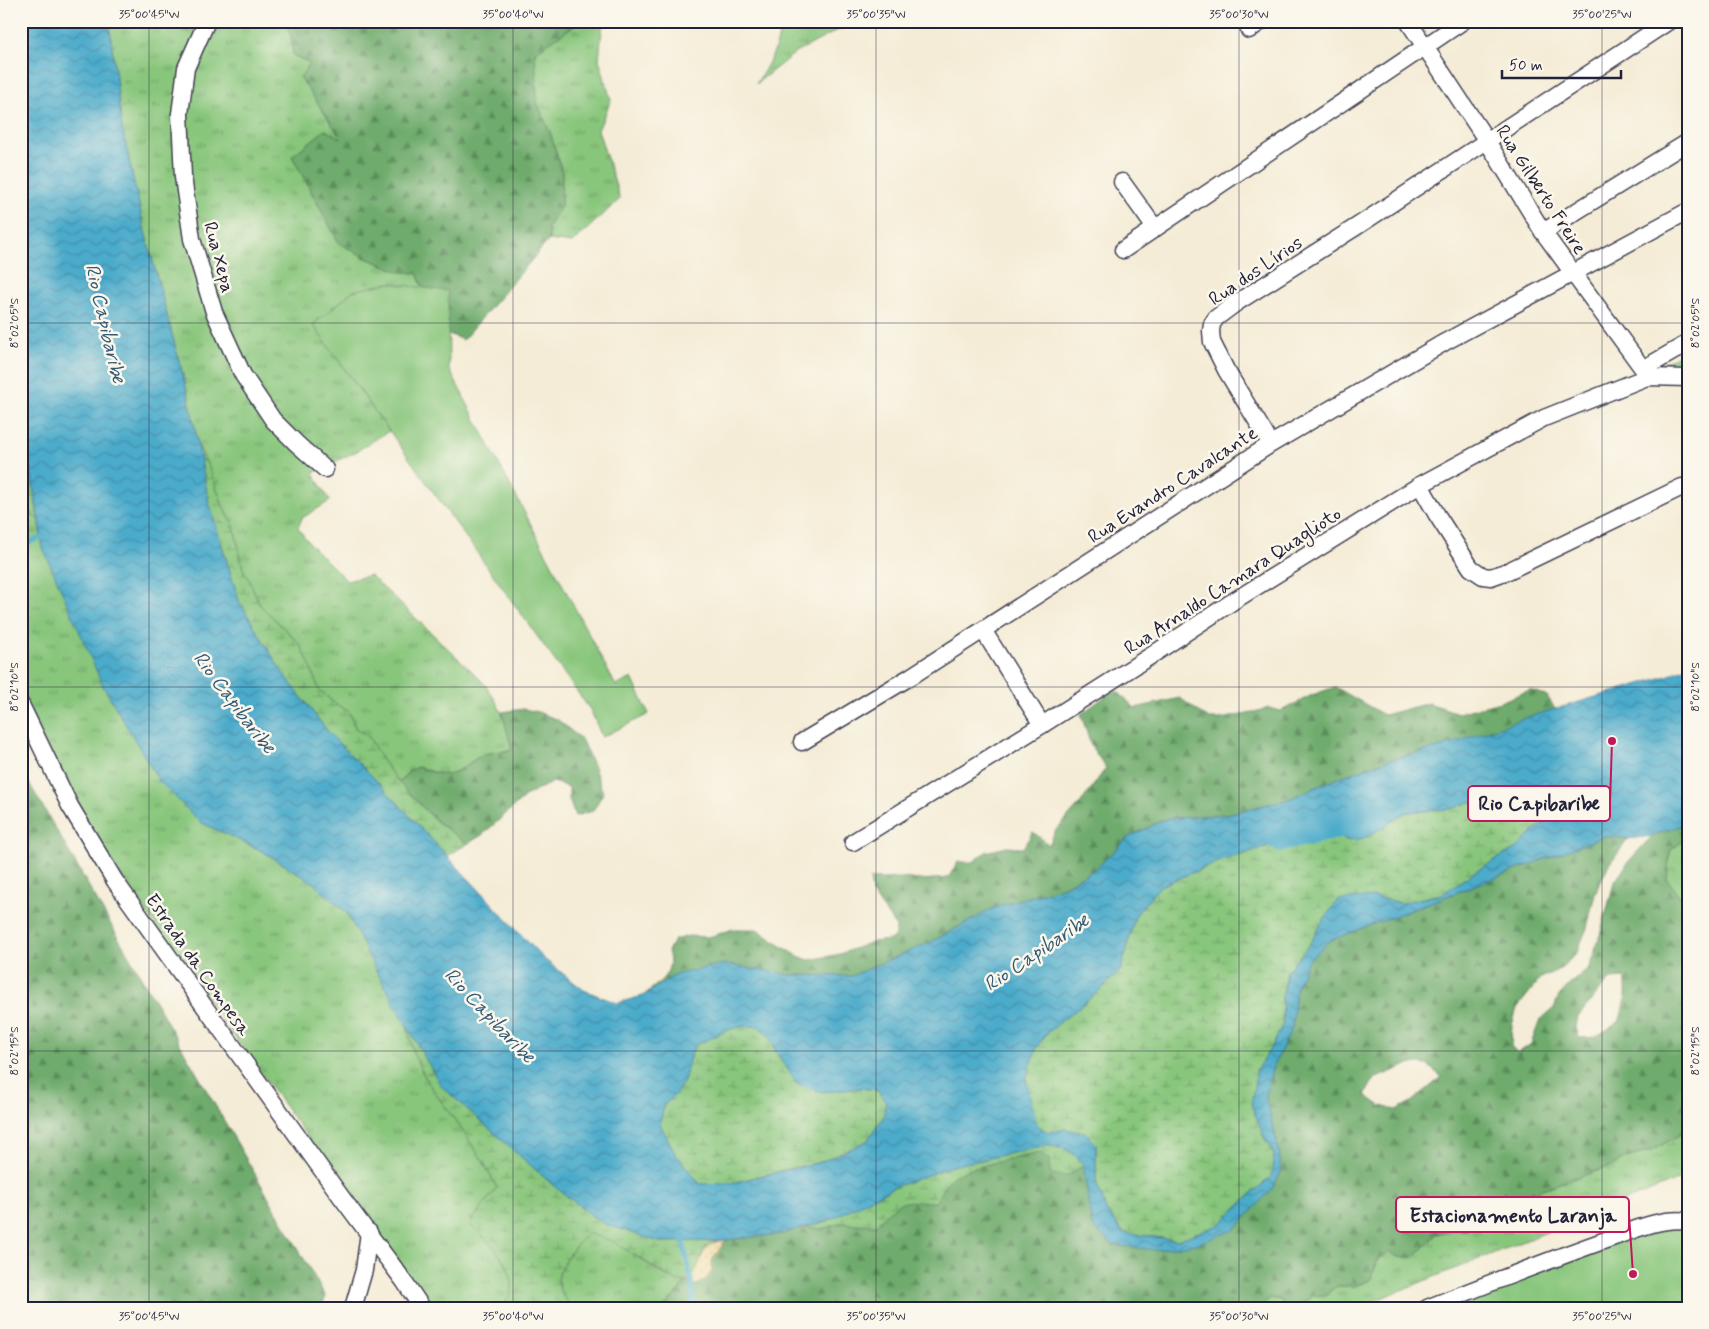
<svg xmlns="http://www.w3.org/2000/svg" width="1709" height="1329" viewBox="0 0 1709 1329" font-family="Mynerve,sans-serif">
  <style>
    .grass { fill: url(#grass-tufts); stroke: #55745c }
    .forest { fill: url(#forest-firs); stroke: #486654; fill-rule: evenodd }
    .wetland { fill: url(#wetland-marsh); stroke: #55745c }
    .sand { fill: url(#sand-dots); stroke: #887e6c }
    .park { fill: url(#park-crowns); stroke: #55745c }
    .pitch { fill: #88c67c; stroke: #55745c }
    .water { fill: url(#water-waves); stroke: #376683; fill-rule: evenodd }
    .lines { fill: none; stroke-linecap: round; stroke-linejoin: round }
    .stream { stroke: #4cabcb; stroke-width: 5 }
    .river { stroke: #4cabcb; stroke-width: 29 }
    .minor-casing { stroke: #424052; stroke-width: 19 }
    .minor { stroke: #fff; stroke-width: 16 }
    .ticks { fill: none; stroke: #22223b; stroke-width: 1; stroke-opacity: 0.45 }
    .labels { text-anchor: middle; stroke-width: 5; stroke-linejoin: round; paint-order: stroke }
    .street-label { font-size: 19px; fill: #22223b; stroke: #fbf7ec }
    .water-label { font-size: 20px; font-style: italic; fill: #335975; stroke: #fbf7ec }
    .leader { fill: none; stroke: #c2185b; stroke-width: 2 }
    .callout-dot { fill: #c2185b; stroke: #fbf7ec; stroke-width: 2 }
    .callout { fill: #fbf7ec; stroke: #c2185b; stroke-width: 2 }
    .callout-label { font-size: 20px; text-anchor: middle; font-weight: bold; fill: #22223b }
    .neatline { fill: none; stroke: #22223b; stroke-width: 2 }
    .ticks-label { font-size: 12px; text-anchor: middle; fill: #22223b }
  </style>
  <defs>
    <pattern id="grass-tufts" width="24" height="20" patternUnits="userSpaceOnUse" patternTransform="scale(1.25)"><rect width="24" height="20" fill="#88c67c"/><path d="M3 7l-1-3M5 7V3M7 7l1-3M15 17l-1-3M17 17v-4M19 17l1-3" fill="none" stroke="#6fa067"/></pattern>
    <pattern id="forest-firs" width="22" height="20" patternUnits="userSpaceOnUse" patternTransform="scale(1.25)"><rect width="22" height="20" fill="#6eab6c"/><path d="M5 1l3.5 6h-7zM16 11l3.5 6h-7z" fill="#5a8b5a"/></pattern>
    <pattern id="wetland-marsh" width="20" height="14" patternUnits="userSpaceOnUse" patternTransform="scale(1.25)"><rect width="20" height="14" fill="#88c67c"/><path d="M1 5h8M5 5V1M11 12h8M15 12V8" fill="none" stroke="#6fa067"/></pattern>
    <pattern id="sand-dots" width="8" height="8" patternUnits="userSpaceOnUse" patternTransform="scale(1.25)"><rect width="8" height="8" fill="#eeda9e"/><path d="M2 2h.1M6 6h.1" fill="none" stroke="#ccbb89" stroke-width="1.8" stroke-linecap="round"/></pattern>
    <pattern id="park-crowns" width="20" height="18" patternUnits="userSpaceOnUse" patternTransform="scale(1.25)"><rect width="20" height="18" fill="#88c67c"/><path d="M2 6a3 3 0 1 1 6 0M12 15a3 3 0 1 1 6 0" fill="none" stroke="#6fa067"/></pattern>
    <pattern id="water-waves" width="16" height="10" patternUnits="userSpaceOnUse" patternTransform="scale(1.25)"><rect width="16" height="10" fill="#4cabcb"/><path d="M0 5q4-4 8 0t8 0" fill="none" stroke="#3f8ba6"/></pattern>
  </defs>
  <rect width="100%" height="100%" fill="#fbf7ec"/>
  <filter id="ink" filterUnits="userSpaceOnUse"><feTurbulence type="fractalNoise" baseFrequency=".02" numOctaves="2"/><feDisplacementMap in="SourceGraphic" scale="10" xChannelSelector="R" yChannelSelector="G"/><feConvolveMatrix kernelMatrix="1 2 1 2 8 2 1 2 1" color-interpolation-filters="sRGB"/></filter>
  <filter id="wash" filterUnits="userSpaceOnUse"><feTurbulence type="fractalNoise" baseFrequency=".0096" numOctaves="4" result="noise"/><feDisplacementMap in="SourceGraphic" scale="20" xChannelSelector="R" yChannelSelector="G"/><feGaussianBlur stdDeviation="1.12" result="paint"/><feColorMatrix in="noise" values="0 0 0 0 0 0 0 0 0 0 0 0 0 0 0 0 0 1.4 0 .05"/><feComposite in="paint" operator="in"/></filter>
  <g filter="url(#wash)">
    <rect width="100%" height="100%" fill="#f4ecd6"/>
    <g class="grass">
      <path d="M109,21H120L131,25L136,21H284L291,36L293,55L310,63L319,105L342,139L325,130L292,156L339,243L366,258L401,272L417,273L423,288L388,283L313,325L389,431L357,451L313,473L330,501L302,518L298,528L310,544L347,581L370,575L479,678C498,698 507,723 513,750L483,754L461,769L448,775L432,772L418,767L409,771L399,783L382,760L368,736L356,729L349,712L333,702L319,690L311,668L300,644L260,605L251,584L243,569L234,526L223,506L208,466L198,445L189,398L145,232L122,128Z"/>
      <polygon points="574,21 603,21 599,59 611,100 598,130 620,199 572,243 549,240 548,226 561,207 562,173 551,135 537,102 535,51 574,25"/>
      <path d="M779,21H855L795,53L756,84C767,66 782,44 779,21Z"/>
      <path d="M21,474C23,497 16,506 38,519L43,548L200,822L262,851L311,881L347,913L407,1025L414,1055L428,1083L465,1134L483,1161L497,1188L469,1224C486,1238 513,1263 512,1287C512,1294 505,1301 503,1308H433L378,1235L180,961L106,854L41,736L21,693Z"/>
      <polygon points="1688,839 1688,916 1679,895 1667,879 1670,851 1684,840"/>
      <path d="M1688,1130V1176L1356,1308H1231C1246,1301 1256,1313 1270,1299L1304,1302L1313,1296L1325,1295L1337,1286H1357L1372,1279L1376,1262L1388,1252L1399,1257L1424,1248L1435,1235L1448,1230H1467L1490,1211L1526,1205L1542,1189L1612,1166L1626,1158L1651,1151Z"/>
      <path d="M587,1233C596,1235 606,1237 614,1242C633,1251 666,1282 686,1282L664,1308H573C542,1278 567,1258 587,1233Z"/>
    </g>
    <g class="forest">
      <polygon points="284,21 574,21 575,25 535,52 537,102 551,135 562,173 561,207 548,226 549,240 463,340 439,330 417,273 401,272 366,258 339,243 292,156 325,130 341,138 300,77 310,63 293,55 291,36"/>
      <path d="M1335,687L1384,715L1429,703L1458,713L1500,702L1530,690L1547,696L1555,709L1442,747L1389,760L1338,778L1286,800L1227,814L1165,819L1129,837L1095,869L1063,887L998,906L933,941L852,976L790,975L643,996C659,982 675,974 668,951L674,940L688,936L709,937L733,929H757L780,945L798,956L809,960L840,954L872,942L890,940L895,935L896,927L872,893L870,879L903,878L920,880L948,878L958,862H973L986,852L1007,847L1023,848L1033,832L1049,845L1055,831L1080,804L1106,768L1091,746L1081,714L1115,689L1135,708L1180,698L1209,719H1220L1247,714L1269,708L1281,711L1312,695Z"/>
      <polygon points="524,709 538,712 558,720 581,739 594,767 603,793 593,811 575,816 569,800 569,787 553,782 527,795 482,835 467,844 436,821 399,783 409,771 418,767 432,772 448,775 461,769 483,754 512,750 502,712"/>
      <polygon points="21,769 326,1297 320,1308 21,1308"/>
      <path d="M1688,823V839L1684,840L1670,851L1667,879L1679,895L1688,916V1130L1651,1151L1626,1158L1612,1166L1542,1189L1526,1205L1490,1211L1467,1230H1449L1435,1235L1424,1248L1411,1258L1399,1257L1388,1252L1376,1262L1372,1279L1356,1286H1337L1325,1295L1313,1296L1304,1302L1291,1307L1283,1305L1280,1299H1270C1256,1313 1246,1302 1231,1308H664L686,1282L697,1285L712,1271V1260L726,1240L781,1234L805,1227L824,1229L838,1223L876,1225C900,1197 900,1201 936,1202C940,1194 944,1185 950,1178C961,1168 1023,1156 1040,1153L1071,1174L1084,1164L1092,1226L1281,1172L1279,1151L1265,1095L1273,1067L1292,1028L1296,988L1307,961L1329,941L1605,836L1628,839L1606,870L1595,893L1587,928L1577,952L1562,968L1541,978L1517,1008L1512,1025L1511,1046L1518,1053L1531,1044L1540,1020L1554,1008L1559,996L1574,980L1588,970L1600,935L1614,883L1629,861L1652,836ZM1624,978C1630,991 1623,1009 1619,1022L1595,1037L1579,1038L1576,1027L1578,1017L1597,993L1611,979ZM1412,1063L1427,1065L1442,1077L1411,1102L1396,1110L1379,1105L1365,1095L1374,1079Z"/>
    </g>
    <g class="wetland">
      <polygon points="21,407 38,519 26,512 22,503"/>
      <polygon points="198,445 208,466 223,506 234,526 243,569 251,584 260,605 300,644 311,668 319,690 333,702 349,712 356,729 368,736 382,760 399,783 436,821 467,844 447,856 372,776 329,733 282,672 239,601 209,502"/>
      <polygon points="1522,786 1552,791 1561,800 1560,812 1535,830 1518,847 1476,871 1442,894 1401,903 1374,897 1324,919 1309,945 1287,971 1282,998 1283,1023 1274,1043 1257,1069 1263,1135 1274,1155 1272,1177 1251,1194 1219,1225 1177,1240 1124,1233 1106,1210 1096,1181 1096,1144 1065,1129 1048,1132 1036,1125 1026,1079 1037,1047 1047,1033 1099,991 1121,970 1135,916 1160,886 1221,861 1271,845 1294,843 1311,837 1321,824 1335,823 1345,840 1372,834 1406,812 1430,811"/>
      <path d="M407,1025L441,1086L659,1242L716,1241C713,1243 709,1245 706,1248C695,1260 701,1282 678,1282L612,1241L587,1233C567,1258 542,1278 573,1308H503C504,1302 512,1294 512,1287C513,1263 486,1238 469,1224L497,1188L483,1161L465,1134L428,1083L414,1055Z"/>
      <polygon points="745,1026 758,1026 770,1037 776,1052 821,1092 861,1088 877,1090 886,1102 883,1118 867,1141 821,1162 787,1169 731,1183 700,1184 676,1155 660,1124 664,1105 675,1095 684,1081 689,1060 695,1045 731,1029"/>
      <path d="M1049,1145L1069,1150L1084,1164C1071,1174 1067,1179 1050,1173L1049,1159L1040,1153C1023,1156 961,1168 950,1179C944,1185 940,1194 936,1202C901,1201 900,1198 876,1225L838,1223L824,1229L805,1227L827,1221L892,1188L952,1166Z"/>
    </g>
    <path class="sand" d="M726,1240L712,1260V1271L707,1278L697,1285L686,1282C706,1266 695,1243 726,1240Z"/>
    <polygon class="park" points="1688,350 1688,375 1653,369"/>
    <g class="pitch">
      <polygon points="388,283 448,291 449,369 616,686 632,678 649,714 602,737 591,711 313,325 353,291"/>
      <polygon points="1688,1221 1688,1308 1427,1308 1568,1254"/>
    </g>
    <path class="water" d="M21,21H109L122,128L145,232L189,398L209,503L239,601L282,672L329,733L372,776L544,959L584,990L617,1003L643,996L675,975L723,964L790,975L852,976L933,941L998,906L1063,887L1095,869L1129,837L1165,819L1227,814L1286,800L1338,778L1389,760L1442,747L1525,718L1670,675L1688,666V823L1652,836L1628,839L1605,836L1329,941L1307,962L1296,988L1292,1028L1273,1067L1265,1095L1279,1151L1281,1172L1272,1189L1235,1229L1197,1244L1156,1250L1113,1245L1092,1226L1083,1164L1069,1150L1049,1145L952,1166L892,1188L827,1221L781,1234L716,1241L659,1242L602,1223L556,1188L441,1086L375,969L347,913L311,881L262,851L200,822L159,781L103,686L43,548L21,407ZM1522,786L1552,791L1561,800L1560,812L1535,830L1518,847L1476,871L1442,894L1401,903L1374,897L1338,900L1324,919L1309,945L1287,971L1282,998L1283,1023L1274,1043L1257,1069L1251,1104L1263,1135L1274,1154L1271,1177L1251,1194L1219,1225L1177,1240L1123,1233L1106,1210L1096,1181V1144L1085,1132L1065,1129L1048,1132L1037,1125L1026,1079L1037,1047L1047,1033L1099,991L1121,970L1135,916L1160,886L1221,861L1271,845L1294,843L1311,837L1321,824L1335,823L1345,840L1361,839L1372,834L1406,812L1452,809L1491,794ZM745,1026H758L770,1037L776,1052L797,1084L821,1092L861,1088L877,1090L886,1102L883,1118L867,1141L821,1162L731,1183L700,1184L676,1155L660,1124L664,1105L675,1095L684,1081L689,1060L695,1045L731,1029Z"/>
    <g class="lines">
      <g class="stream">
        <polyline points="21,545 47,536"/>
        <polyline points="682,1237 691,1278 694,1308"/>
      </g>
      <polyline class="river" points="1280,837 1343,823 1373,814"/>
    </g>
  </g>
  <g filter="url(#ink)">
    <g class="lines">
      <g class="minor-casing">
        <g id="minor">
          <polyline points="207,21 186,68 180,114 183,177 192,239 214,312 243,375 273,420 296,443 325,469"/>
          <polyline points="1408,21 1487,141 1543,232 1643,369 1647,377"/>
          <polyline points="1249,30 1262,21"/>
          <polyline points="1122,182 1155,228"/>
          <polyline points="1543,232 1688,142"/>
          <polyline points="1123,250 1463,21"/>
          <polyline points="1643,369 1688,343"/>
          <polyline points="1271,444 1226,370 1212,342 1211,331 1212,324 1216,318 1236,303 1359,225 1669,21"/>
          <polyline points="1420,485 1437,515 1471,568 1483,576 1491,577 1508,571 1682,487"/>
          <polyline points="983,630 1042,725"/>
          <polyline points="21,705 70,806 115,881 232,1045 342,1198 404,1281 422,1308"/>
          <polyline points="802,742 910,677 1271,444 1445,342 1688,211"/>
          <polyline points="853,842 1042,725 1152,655 1232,602 1420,485 1544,418 1647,377 1688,378"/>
          <polyline points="353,1308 364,1270 369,1232"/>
          <path d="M1427,1308C1485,1285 1544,1262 1603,1241C1630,1232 1659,1217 1688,1221"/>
        </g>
      </g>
      <use href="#minor" class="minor"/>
    </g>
  </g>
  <path class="ticks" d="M149,21V1308M513,21V1308M876,21V1308M1239,21V1308M1602,21V1308M21,323H1688M21,687H1688M21,1051H1688"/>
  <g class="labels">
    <g class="street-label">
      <text transform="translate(1542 189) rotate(57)" y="7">Rua Gilberto Freire</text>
      <text transform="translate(220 257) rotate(75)" y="7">Rua Xepa</text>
      <text transform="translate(1255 270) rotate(-34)" y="7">Rua dos Lírios</text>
      <text transform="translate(1172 484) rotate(-33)" y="7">Rua Evandro Cavalcante</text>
      <text transform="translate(1232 580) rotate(-33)" y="7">Rua Arnaldo Camara Quaglioto</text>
      <text transform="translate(199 964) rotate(55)" y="7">Estrada da Compesa</text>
    </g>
    <g class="water-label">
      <text transform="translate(106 323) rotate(77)" y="7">Rio Capibaribe</text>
      <text transform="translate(235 702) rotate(53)" y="7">Rio Capibaribe</text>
      <text transform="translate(1036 952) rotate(-34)" y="7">Rio Capibaribe</text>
      <text transform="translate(490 1015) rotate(47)" y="7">Rio Capibaribe</text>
    </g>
  </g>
  <path class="leader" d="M1612 741L1610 803M1633 1274L1629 1215"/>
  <g class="callout-dot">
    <circle cx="1612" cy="741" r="5"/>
    <circle cx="1633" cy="1274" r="5"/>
  </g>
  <g class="callout">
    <rect x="1468" y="786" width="142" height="35" rx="5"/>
    <rect x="1396" y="1197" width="233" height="35" rx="5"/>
  </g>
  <g class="callout-label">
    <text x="1539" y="810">Rio Capibaribe</text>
    <text x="1513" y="1222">Estacionamento Laranja</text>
  </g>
  <rect width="1709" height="1329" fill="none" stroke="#fbf7ec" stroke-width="55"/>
  <path d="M1502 70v8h119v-8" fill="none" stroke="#22223b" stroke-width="2.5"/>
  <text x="1509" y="70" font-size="15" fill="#22223b" stroke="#fbf7ec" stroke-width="4" paint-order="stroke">50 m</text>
  <rect x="28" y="28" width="1654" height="1274" class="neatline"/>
  <g class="ticks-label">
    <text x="149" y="18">35°00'45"W</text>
    <text x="513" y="18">35°00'40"W</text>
    <text x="876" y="18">35°00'35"W</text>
    <text x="1239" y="18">35°00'30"W</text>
    <text x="1602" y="18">35°00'25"W</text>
    <text transform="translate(14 323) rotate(-90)" y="4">8°02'05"S</text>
    <text transform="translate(1695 323) rotate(-90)" y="4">8°02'05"S</text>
    <text transform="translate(14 687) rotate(-90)" y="4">8°02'10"S</text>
    <text transform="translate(1695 687) rotate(-90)" y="4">8°02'10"S</text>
    <text transform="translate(14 1051) rotate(-90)" y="4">8°02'15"S</text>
    <text transform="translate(1695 1051) rotate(-90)" y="4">8°02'15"S</text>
    <text x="149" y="1320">35°00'45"W</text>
    <text x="513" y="1320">35°00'40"W</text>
    <text x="876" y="1320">35°00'35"W</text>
    <text x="1239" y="1320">35°00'30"W</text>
    <text x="1602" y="1320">35°00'25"W</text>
  </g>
</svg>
